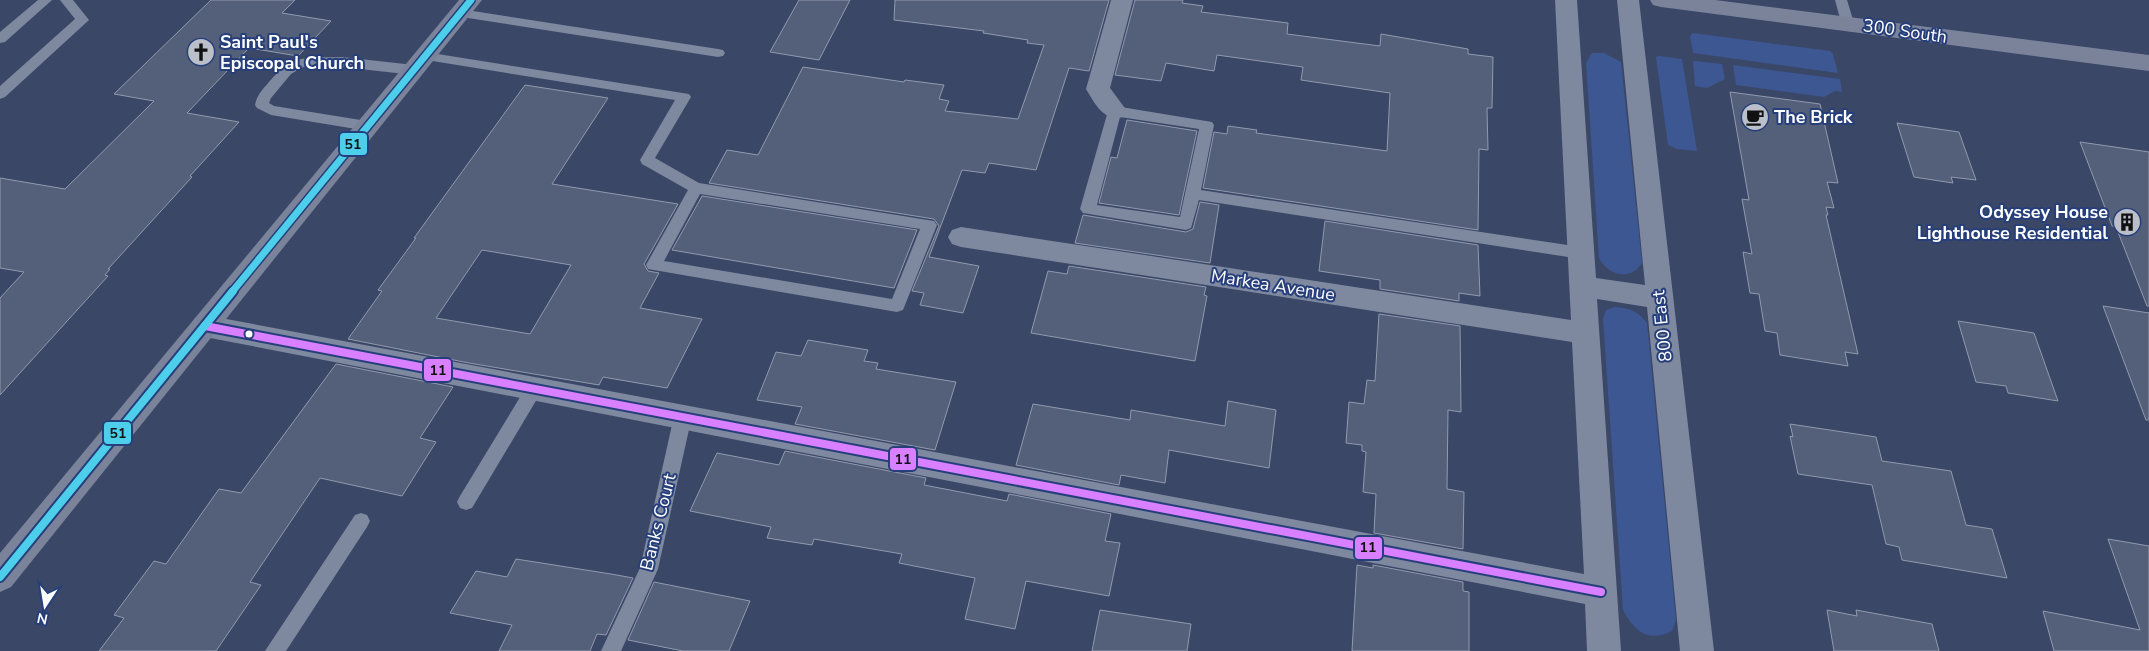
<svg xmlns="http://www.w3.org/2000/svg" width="2149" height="651" viewBox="0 0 2149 651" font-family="'Nunito Sans',sans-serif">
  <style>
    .green { fill: #3d5793 }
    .building { fill: #545f79; stroke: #919aad; fill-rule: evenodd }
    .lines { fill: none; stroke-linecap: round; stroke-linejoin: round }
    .lane { fill: #7e889e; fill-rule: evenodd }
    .street { fill: #7e889e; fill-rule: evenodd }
    .secondary { fill: #7a839a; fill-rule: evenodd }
    .bus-1-casing { stroke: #263f7b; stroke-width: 12 }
    .bus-2-far1-casing { stroke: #263f7b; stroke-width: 10 }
    .bus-2-casing { stroke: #263f7b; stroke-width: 12 }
    .bus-1 { stroke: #d880ff; stroke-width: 8 }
    .bus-2-far1 { stroke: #4dcfeb; stroke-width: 7 }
    .bus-2 { stroke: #4dcfeb; stroke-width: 8 }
    .bus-dot { fill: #fff; stroke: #263f7b; stroke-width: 2 }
    .labels { text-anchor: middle; stroke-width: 4; stroke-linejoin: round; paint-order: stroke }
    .street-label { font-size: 18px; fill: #fff; stroke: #263f7b }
    .poi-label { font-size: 18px; font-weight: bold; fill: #fff; stroke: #263f7b; text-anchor: start }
    .line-badge { stroke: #263f7b; stroke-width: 2 }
    .pale-badge-label { font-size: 14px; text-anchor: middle; font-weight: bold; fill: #111 }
  </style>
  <rect width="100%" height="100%" fill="#3a4767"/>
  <g class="green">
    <polygon points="1693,33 1830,51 1833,54 1838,73 1693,53 1690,36"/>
    <path d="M1592,53H1604L1621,62L1642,263C1631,281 1608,276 1599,258L1586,63Z"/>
    <polygon points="1659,56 1682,59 1697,151 1677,149 1668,145 1656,57"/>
    <polygon points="1695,61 1722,64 1725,79 1707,88 1695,86 1693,62"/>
    <polygon points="1733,65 1840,79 1842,92 1835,91 1824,97 1736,85"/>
    <path d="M1615,307C1630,308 1638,311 1647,323L1676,620L1672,631C1648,643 1634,631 1623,610L1603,319L1606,310Z"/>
  </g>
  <g class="building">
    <polygon points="211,0 295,0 282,13 331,21 298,56 249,48 187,113 239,122 190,176 192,177 108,269 110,269 105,275 108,276 0,395 0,298 24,272 0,268 0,178 65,189 154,101 114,94"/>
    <polygon points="799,0 850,0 819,60 770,52"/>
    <polygon points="895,0 1109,0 1089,71 1069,68 1036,170 989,163 985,173 962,170 929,257 979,266 963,313 920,305 924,293 912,291 939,226 934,219 709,183 727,150 758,155 803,67 904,82 905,80 944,85 939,99 949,101 945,111 1018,119 1044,45 1027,43 1028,40 983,33 984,31 894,20"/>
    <polygon points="1135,0 1183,0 1182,3 1203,6 1201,12 1288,23 1287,34 1380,46 1381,34 1468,49 1468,54 1493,57 1492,108 1487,108 1488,150 1479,149 1478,230 1203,188 1214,132 1227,134 1228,126 1257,130 1256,133 1387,151 1390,93 1301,80 1303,67 1217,55 1214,71 1166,63 1161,81 1115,75"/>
    <path d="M525,85L608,98L552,184L678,204L644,264L648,271L659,273L640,308L702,319L667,388L603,377L599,385L469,363L348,339L382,291L378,290L416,238H414ZM482,250L571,265L530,334L436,318Z"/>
    <polygon points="1730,92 1820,104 1838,183 1827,182 1834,208 1826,207 1828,215 1826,215 1858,354 1845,352 1848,366 1780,355 1777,333 1765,331 1759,294 1750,293 1743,252 1752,254 1742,199 1749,200"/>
    <polygon points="1127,120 1197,131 1179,215 1099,203 1111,157 1117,158"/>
    <polygon points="1897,123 1959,132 1976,180 1951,177 1953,183 1914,177"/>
    <polygon points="2080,142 2149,152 2149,306 2147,306 2116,227 2112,226"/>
    <polygon points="702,196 917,230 894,288 672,250"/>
    <polygon points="1200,202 1219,205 1210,263 1075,243 1083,215 1186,232 1193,229"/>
    <polygon points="1325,221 1478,245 1480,296 1459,293 1459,301 1380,289 1380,280 1319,271"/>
    <polygon points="1069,266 1206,287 1204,295 1207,296 1195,361 1031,333 1048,271 1067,274"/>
    <polygon points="2103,306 2149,313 2149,420 2146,420"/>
    <polygon points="1379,314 1460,326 1461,412 1448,410 1447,489 1464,492 1463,549 1374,533 1376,494 1363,492 1366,452 1362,451 1362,445 1346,443 1349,402 1364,404 1367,380 1375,381"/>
    <polygon points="1958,321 2034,333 2058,401 2008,393 2006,386 1976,382"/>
    <polygon points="808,340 868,350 864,361 878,363 876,369 956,382 935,450 795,424 802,407 757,400 776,352 801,356"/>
    <polygon points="336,364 453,387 420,438 436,442 402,496 320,478 250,582 261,585 216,651 99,651 124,618 114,615 154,561 166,564 219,489 241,493"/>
    <polygon points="1228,401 1276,410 1269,468 1169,450 1165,483 1121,475 1119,485 1016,465 1033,404 1130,420 1131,410 1225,426"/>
    <polygon points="1790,424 1876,437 1882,461 1951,471 1966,525 1992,529 2007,578 1902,560 1899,547 1886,544 1872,485 1798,474 1790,436 1793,437"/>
    <polygon points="785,451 926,478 924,485 1007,501 1009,494 1111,514 1105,541 1120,543 1109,596 1026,581 1015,629 965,619 975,578 899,563 902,554 814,539 812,545 767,538 771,527 690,511 717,453 779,465"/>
    <polygon points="2108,539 2149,546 2149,651 2054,651 2043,611 2140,630"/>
    <polygon points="516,559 611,574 633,578 606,635 597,634 590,651 499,651 512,625 450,613 476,571 507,577"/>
    <polygon points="1357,565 1373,568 1373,565 1463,582 1463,591 1469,592 1469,651 1352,651"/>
    <polygon points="654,582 750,601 729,651 683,651 628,640"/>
    <polygon points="1100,610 1191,624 1187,651 1092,651"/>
    <polygon points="1827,610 1857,616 1856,610 1932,624 1939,651 1834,651"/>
  </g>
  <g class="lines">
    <g class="lane">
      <polygon points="38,0 52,0 5,42 0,43 0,32"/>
      <polygon points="60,0 73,0 89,20 5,97 0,99 0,86 75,19"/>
      <polygon points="1835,0 1847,0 1854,23 1852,26 1842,26"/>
      <polygon points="460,9 718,49 723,50 725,53 723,56 718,57 455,16 453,13 455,10"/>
      <path d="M425,52L689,94L691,97L655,158L699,183L934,221L937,225L903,310L897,312L648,269L646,265L688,190L642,164L640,160L675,100L420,59L418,56L420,53ZM700,194L920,229L892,299L664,261Z"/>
      <path d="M342,57L414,65L419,67L421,70L419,73L414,75L342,67H303L291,74L271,98L269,103L274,106L373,122L375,126L373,130L368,131L271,115L257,108L255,105C257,95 262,90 269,82C293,53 307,58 342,57Z"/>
      <path d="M1115,106L1212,122L1214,125L1201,190L1581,247L1586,249L1589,253L1586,257L1581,259L1199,200L1191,228L1186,230L1083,213L1080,209L1108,111L1110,108ZM1120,117L1199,129L1180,217L1097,205Z"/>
      <polygon points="534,382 540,384 542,389 540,394 472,508 466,510 460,508 457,502 460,496 528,384"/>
      <polygon points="683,409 689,411 692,416 658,569 621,651 601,651 640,568 674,416 677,411"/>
      <polygon points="361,513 367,515 370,521 367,527 286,651 265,651 355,515"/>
    </g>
    <g class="street">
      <path d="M1111,0H1133L1110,88L1127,111L1123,117C1104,122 1095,104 1086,89Z"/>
      <polygon points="1555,0 1577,0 1596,278 1645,285 1617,0 1639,0 1714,651 1680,651 1647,307 1597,299 1621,651 1587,651 1585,604 205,337 195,334 191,326 195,318 205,315 1584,574 1572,342 961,247 952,244 948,237 952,230 961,227 1571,320"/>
    </g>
    <g class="secondary">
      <polygon points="459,0 482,0 11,587 0,592 0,553"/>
      <polygon points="1650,0 1715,0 2149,55 2149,71 1661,7 1653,5"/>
    </g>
    <g class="bus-1-casing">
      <polyline id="bus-1" points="205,326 1601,592"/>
    </g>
    <g class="bus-2-far1-casing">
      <polyline id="bus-2-far1" points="232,292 471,0"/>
    </g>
    <g class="bus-2-casing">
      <polyline id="bus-2" points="0,577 233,291"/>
    </g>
    <use href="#bus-1" class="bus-1"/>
    <use href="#bus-2-far1" class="bus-2-far1"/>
    <use href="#bus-2" class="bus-2"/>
  </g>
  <defs>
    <g id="church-disc" transform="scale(1.4375)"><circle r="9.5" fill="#babfca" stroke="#263f7b"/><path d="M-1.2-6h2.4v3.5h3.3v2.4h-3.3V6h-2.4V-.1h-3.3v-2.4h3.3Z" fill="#111"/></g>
    <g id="cafe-disc" transform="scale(1.4375)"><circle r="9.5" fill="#babfca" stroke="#263f7b"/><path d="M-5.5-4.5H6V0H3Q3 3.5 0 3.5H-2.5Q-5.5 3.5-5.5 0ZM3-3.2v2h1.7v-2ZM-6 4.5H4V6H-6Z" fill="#111"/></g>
    <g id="building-disc" transform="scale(1.4375)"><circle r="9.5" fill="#babfca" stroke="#263f7b"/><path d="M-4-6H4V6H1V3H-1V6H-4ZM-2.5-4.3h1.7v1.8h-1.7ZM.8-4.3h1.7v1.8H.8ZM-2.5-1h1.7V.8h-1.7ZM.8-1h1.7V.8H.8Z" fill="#111"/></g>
  </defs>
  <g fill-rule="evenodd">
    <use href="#church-disc" x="201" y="52"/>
    <use href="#cafe-disc" x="1755" y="117"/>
    <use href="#building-disc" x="2127" y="222"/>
  </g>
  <circle class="bus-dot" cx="249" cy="334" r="4.5"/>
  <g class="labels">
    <g class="street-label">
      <text transform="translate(1905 31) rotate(8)" y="6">300 South</text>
      <text transform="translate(1273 285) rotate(9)" y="6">Markea Avenue</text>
      <text transform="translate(1662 326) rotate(-96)" y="6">800 East</text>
      <text transform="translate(658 522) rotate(-76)" y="6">Banks Court</text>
    </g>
    <g class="poi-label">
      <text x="220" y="48">Saint Paul's<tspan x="220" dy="21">Episcopal Church</tspan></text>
      <text x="1774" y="123">The Brick</text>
      <text x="2108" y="218" text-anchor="end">Odyssey House<tspan x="2108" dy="21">Lighthouse Residential</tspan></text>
    </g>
  </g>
  <g class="line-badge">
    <rect x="339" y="132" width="29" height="24" rx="5" fill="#4dcfeb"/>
    <rect x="423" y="358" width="29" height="24" rx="5" fill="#d880ff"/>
    <rect x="103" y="421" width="29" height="24" rx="5" fill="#4dcfeb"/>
    <rect x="889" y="447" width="28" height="24" rx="5" fill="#d880ff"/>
    <rect x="1354" y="536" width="29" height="24" rx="5" fill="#d880ff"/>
  </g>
  <g class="pale-badge-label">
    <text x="353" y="149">51</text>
    <text x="438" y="375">11</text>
    <text x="118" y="438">51</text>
    <text x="903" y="464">11</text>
    <text x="1368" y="552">11</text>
  </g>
  <g transform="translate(45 606) rotate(192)" stroke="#263f7b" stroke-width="4" paint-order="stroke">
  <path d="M0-4L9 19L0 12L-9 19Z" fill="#ffffff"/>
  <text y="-8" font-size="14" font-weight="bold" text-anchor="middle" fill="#ffffff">N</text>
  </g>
</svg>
